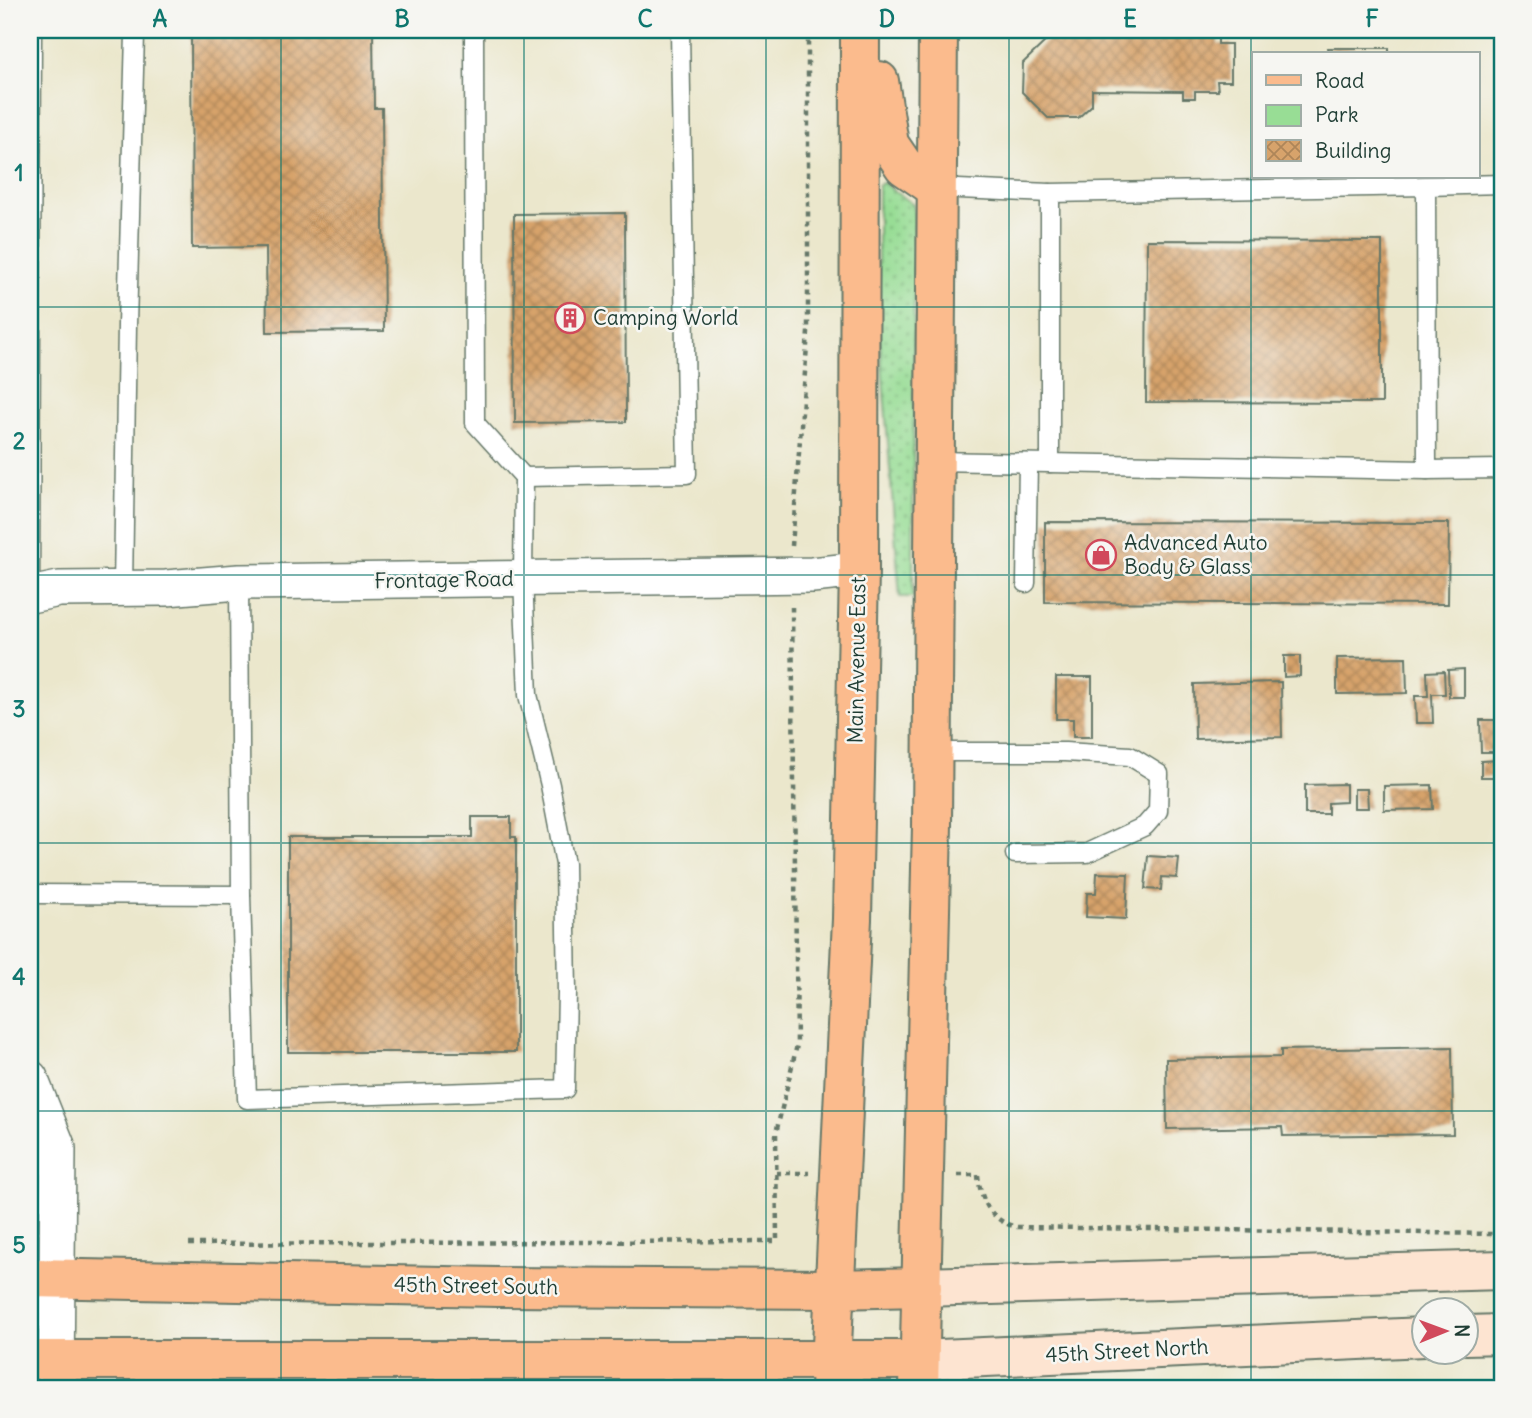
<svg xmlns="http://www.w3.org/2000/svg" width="1532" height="1418" viewBox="0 0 1532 1418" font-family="Delius,sans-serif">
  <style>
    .green { fill: url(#green-dots); stroke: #5c8d64; stroke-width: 2 }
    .building { fill: url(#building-cross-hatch) }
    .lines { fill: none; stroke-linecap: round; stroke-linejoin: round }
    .service-casing { stroke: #667869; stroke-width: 21 }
    .minor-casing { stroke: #667869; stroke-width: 38 }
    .secondary-casing { stroke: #667869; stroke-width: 42 }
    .primary-casing { stroke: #667869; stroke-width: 42 }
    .path { stroke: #667869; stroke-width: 4.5; stroke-dasharray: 5 5; stroke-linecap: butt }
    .service { stroke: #fff; stroke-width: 18 }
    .minor { stroke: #fff; stroke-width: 35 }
    .secondary { stroke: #fde4d1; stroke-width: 38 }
    .primary { stroke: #fbbb8d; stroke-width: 38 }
    .grid { fill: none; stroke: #0f766e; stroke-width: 2; stroke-opacity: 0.55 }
    .labels { text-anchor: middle; stroke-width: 5; stroke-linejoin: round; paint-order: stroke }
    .poi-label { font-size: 21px; fill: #1f3d34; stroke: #f6f6f2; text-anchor: start }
    .street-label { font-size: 21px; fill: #1f3d34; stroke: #f6f6f2 }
    .neatline { fill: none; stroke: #0f766e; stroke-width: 2.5 }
    .grid-label { font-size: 23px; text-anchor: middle; font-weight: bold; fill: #0f766e }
  </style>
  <defs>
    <pattern id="green-dots" width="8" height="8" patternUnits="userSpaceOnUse" patternTransform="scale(1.75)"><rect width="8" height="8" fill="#98dd95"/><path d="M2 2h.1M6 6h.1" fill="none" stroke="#7bb47a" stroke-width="1.8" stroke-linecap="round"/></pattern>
    <pattern id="building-cross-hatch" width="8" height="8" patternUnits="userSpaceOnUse" patternTransform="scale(1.75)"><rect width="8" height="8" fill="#d7a36b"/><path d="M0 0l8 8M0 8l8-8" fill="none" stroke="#ae8659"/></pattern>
  </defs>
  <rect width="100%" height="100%" fill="#f6f6f2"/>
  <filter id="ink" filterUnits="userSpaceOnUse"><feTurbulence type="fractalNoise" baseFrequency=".0143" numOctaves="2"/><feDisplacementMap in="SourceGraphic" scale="14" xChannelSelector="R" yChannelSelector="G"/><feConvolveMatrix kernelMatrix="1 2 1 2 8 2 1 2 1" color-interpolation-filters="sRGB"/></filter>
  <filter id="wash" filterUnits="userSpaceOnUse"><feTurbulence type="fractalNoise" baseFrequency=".00686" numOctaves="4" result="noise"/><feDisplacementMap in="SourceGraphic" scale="28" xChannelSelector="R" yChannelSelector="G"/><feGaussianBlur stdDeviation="1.57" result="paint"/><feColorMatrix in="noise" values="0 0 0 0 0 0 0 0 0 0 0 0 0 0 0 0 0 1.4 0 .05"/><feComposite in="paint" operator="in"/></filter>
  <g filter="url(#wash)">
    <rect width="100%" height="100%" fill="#ebe7cc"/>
    <polygon class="green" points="886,182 892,190 913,204 914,209 913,597 900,597 878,315 878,185"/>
    <g id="blocks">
      <g class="building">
        <polygon points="191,30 373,30 374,108 382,108 384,331 267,332 266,247 192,248"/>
        <polygon points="1049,30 1218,30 1218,44 1231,44 1231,81 1217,81 1218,91 1195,91 1195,98 1183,98 1183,91 1092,90 1092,105 1078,118 1048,118 1022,92 1023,63 1049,38"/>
        <rect x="1328" y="48" width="61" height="6"/>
        <polygon points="625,213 626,422 515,423 514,214"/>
        <polygon points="1147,240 1382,241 1382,403 1146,402"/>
        <polygon points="1045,522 1449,523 1448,604 1045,602"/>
        <polygon points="1284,656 1300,656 1300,676 1284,677"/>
        <polygon points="1406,657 1407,693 1337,694 1337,658"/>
        <polygon points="1464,669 1464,697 1449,697 1448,670"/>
        <polygon points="1444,671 1445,694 1432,694 1433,723 1416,723 1415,696 1428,696 1427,672"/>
        <polygon points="1056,677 1092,677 1092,737 1073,737 1073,719 1056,719"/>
        <polygon points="1281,682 1282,737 1195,739 1194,684"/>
        <polygon points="1480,720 1502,720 1502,752 1481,752"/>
        <polygon points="1502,760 1502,777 1481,777 1481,761"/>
        <polygon points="1346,784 1346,802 1328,803 1328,814 1305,814 1305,785"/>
        <polygon points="1432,785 1433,809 1384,810 1384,786"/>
        <polygon points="1354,789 1367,789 1368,808 1354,808"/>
        <polygon points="472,817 511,817 511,837 516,837 516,1052 288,1052 288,837 472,837"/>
        <polygon points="1148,856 1179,858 1177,878 1162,877 1161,890 1145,889"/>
        <polygon points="1097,873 1128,874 1126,919 1086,917 1087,893 1096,893"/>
        <polygon points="1452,1047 1453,1134 1283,1136 1282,1127 1167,1129 1166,1059 1281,1057 1281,1050"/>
      </g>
    </g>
  </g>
  <g filter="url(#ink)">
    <use href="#blocks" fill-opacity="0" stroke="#667869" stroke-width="2"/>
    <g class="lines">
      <g class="service-casing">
        <g id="service">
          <polyline points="1426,186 1502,184"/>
          <polyline points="935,461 1427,470 1426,186 1050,193 936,188"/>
          <polyline points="1050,463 1050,193"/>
          <polyline points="1427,470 1502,469"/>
          <polyline points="524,477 687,474 680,30"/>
          <polyline points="1026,583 1028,463"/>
          <polyline points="123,588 127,325 135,34 132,30"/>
          <polyline points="30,595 32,30"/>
          <polyline points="932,752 1065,752 1130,756 1159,774 1158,811 1145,826 1087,853 1015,854"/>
          <polyline points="30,894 241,895 239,582"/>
          <polyline points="241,895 247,1099 565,1089 567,993 565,864 550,785 528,695 523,579 524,477 475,423 474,30"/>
        </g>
      </g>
      <g class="minor-casing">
        <g id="minor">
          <polyline points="30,595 59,589 166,588 239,582 812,575 859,570"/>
          <polyline points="30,1078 58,1148 56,1388"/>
        </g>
      </g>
      <g class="secondary-casing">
        <g id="secondary">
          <polyline points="922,1287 1502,1270"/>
          <polyline points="1466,1335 1502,1334"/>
          <polyline points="919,1360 1424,1337"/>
        </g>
      </g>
      <g class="primary-casing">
        <g id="primary">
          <polyline points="879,81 889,144 904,166 936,188"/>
          <polyline points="30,1278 497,1287 834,1289 922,1287"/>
          <polyline points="30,1360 919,1360"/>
          <polyline points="830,1388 852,919 859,570 860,30"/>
          <polyline points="919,1388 932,825 938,30"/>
        </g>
      </g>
      <g class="path">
        <polyline points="792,546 808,332 808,30"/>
        <polyline points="776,1173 809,1173"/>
        <path d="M958,1175H978C980,1199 991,1222 1017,1227L1494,1234"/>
        <polyline points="189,1244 777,1241 776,1133 797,1045 792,607"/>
      </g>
      <use href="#service" class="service"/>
      <use href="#minor" class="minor"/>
      <use href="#secondary" class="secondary"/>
      <use href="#primary" class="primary"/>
    </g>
  </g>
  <path class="grid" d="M281,30V1388M524,30V1388M766,30V1388M1009,30V1388M1251,30V1388M30,307H1502M30,575H1502M30,843H1502M30,1111H1502"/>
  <defs>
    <g id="building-ring" transform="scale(1.575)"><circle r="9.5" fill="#f6f6f2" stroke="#d1495b" stroke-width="1.5"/><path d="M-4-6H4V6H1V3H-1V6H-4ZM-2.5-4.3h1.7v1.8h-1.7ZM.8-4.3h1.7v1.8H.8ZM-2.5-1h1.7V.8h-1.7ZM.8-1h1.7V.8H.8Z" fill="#d1495b"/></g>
    <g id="shop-ring" transform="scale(1.575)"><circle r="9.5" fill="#f6f6f2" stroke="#d1495b" stroke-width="1.5"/><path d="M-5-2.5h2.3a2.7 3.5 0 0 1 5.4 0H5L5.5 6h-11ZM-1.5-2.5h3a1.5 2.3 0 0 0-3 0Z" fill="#d1495b"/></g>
  </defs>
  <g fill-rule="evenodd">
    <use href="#building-ring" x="570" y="318"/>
    <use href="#shop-ring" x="1101" y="555"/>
  </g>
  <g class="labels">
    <g class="poi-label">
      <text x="593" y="325">Camping World</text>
      <text x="1124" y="550">Advanced Auto<tspan x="1124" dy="24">Body &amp; Glass</tspan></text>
    </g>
    <g class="street-label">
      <text transform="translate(444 580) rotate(-1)" y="7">Frontage Road</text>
      <text transform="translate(857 660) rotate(-89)" y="7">Main Avenue East</text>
      <text transform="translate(476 1286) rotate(1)" y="7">45th Street South</text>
      <text transform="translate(1127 1351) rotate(-3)" y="7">45th Street North</text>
    </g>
  </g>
  <rect width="1532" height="1418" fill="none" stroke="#f6f6f2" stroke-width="77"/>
  <rect x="1252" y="52" width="228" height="126" fill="#f6f6f2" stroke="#a0aca6" stroke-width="2"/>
  <rect x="1266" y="75" width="35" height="10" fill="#fbbb8d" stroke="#a0aca6" stroke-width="2"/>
  <text x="1315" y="88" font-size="21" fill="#1f3d34">Road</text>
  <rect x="1266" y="105" width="35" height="21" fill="#98dd95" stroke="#a0aca6" stroke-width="2"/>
  <text x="1315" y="122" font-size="21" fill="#1f3d34">Park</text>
  <rect x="1266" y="140" width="35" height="21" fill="url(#building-cross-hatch)" stroke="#a0aca6" stroke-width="2"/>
  <text x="1315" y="158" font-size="21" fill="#1f3d34">Building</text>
  <g transform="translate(1445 1331) rotate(89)"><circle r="33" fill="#f6f6f2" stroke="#a0aca6" stroke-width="2"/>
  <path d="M0-5L12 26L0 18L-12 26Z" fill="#d1495b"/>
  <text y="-10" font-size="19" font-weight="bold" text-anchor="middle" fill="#1f3d34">N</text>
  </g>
  <rect x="38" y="38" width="1456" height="1342" class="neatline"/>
  <g class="grid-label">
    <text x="160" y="27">A</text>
    <text x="402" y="27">B</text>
    <text x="645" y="27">C</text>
    <text x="887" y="27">D</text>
    <text x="1130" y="27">E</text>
    <text x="1372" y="27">F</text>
    <text x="19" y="181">1</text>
    <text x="19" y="449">2</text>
    <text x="19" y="717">3</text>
    <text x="19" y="985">4</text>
    <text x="19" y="1253">5</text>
  </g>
</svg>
